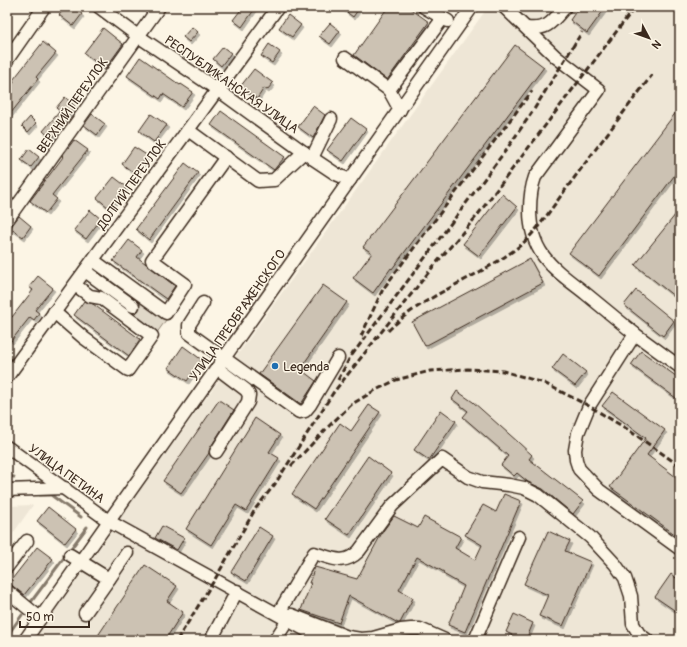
<svg xmlns="http://www.w3.org/2000/svg" width="687" height="647" viewBox="0 0 687 647" font-family="Pangolin,sans-serif">
  <style>
    .built { fill: #eee6d6 }
    .green { fill: #e0d8c8; stroke: #8e8173 }
    .lines { fill: none; stroke-linecap: round; stroke-linejoin: round }
    .stream { stroke: #85796b; stroke-width: 3 }
    .building { fill: #ccc2b3; stroke: #3b2a1e; filter: url(#shadow) }
    .minor-casing { stroke: #3b2a1e; stroke-width: 15 }
    .minor { stroke: #fcf5e5; stroke-width: 12 }
    .rail { stroke: #3b2a1e; stroke-width: 3; stroke-dasharray: 6 3; stroke-linecap: butt }
    .poi-dot { fill: #1f6fb2; stroke: #fcf5e5; stroke-width: 1.5 }
    .labels { text-anchor: middle; stroke-width: 3; stroke-linejoin: round; paint-order: stroke }
    .street-label { font-size: 13px; fill: #3b2a1e; stroke: #fcf5e5 }
    .poi-label { font-size: 13px; fill: #3b2a1e; stroke: #fcf5e5; text-anchor: start }
  </style>
  <defs>
    <filter id="shadow"><feDropShadow dx="2" dy="3" stdDeviation="0" flood-color="#0004"/></filter>
  </defs>
  <rect width="100%" height="100%" fill="#fcf5e5"/>
  <filter id="ink" filterUnits="userSpaceOnUse"><feTurbulence type="fractalNoise" baseFrequency=".025" numOctaves="2"/><feDisplacementMap in="SourceGraphic" scale="8" xChannelSelector="R" yChannelSelector="G"/><feConvolveMatrix kernelMatrix="1 2 1 2 8 2 1 2 1" color-interpolation-filters="sRGB"/></filter>
  <g filter="url(#ink)">
    <g class="built">
      <polygon points="488,7 680,7 680,640 338,640 119,519"/>
      <polygon points="33,505 7,542 7,506"/>
      <polygon points="113,530 253,606 310,640 34,640"/>
    </g>
    <polygon class="green" points="142,302 166,320 156,334 132,316"/>
    <g class="lines">
      <g class="stream">
        <polyline points="7,476 14,477"/>
        <polyline points="40,495 51,495 81,517"/>
        <polyline points="31,602 87,527"/>
        <polyline points="7,636 22,615"/>
      </g>
    </g>
    <g class="building">
      <polygon points="66,7 73,7 82,14 73,26 59,15"/>
      <polygon points="243,7 256,7 242,27 233,20"/>
      <polygon points="340,7 360,7 353,17"/>
      <polygon points="388,7 408,7 429,22 387,80 354,55"/>
      <polygon points="579,7 606,7 587,33 570,20"/>
      <polygon points="288,15 301,25 292,37 279,28"/>
      <polygon points="330,23 340,31 330,44 319,36"/>
      <polygon points="192,27 198,32 189,42 183,37"/>
      <polygon points="103,28 123,44 105,69 84,53"/>
      <polygon points="43,42 56,53 36,77 38,79 7,118 7,91 14,82 13,80"/>
      <polygon points="269,44 280,52 272,63 261,56"/>
      <polygon points="515,45 544,67 392,269 391,268 373,293 353,278 372,253 363,247"/>
      <polygon points="223,47 231,53 221,66 213,59"/>
      <polygon points="140,57 180,85 181,84 193,92 182,107 163,94 160,99 127,76"/>
      <polygon points="254,69 273,83 267,90 264,88 257,99 240,87"/>
      <polygon points="65,97 75,106 59,126 61,128 52,139 43,131 60,111 56,108"/>
      <polygon points="313,106 325,115 313,138 298,127"/>
      <polygon points="680,107 680,168 599,276 569,253"/>
      <polygon points="221,111 285,157 277,166 274,170 211,125"/>
      <polygon points="92,114 105,124 97,135 84,125"/>
      <polygon points="151,114 167,125 154,142 139,131"/>
      <polygon points="30,117 36,123 28,132 22,126"/>
      <polygon points="351,118 366,129 343,161 327,150"/>
      <polygon points="74,140 88,150 52,195 57,199 46,213 30,201 63,157 62,156"/>
      <polygon points="134,147 148,156 135,174 122,164"/>
      <polygon points="29,149 39,157 31,167 21,160"/>
      <polygon points="185,163 198,173 149,240 136,229"/>
      <polygon points="114,177 127,187 109,208 97,198"/>
      <polygon points="502,194 517,207 479,256 463,244"/>
      <polygon points="680,209 680,301 635,265"/>
      <polygon points="90,210 101,219 86,239 74,230"/>
      <polygon points="19,216 31,226 23,237 10,228"/>
      <polygon points="129,240 142,250 137,257 175,286 166,299 113,261"/>
      <polygon points="530,259 543,283 425,346 412,322"/>
      <polygon points="38,276 53,288 35,310 39,313 34,320 30,317 11,341 7,337 7,312 12,317 33,290 29,287"/>
      <polygon points="323,285 347,302 300,369 316,381 301,404 259,374"/>
      <polygon points="636,290 674,321 663,336 624,305"/>
      <polygon points="84,301 93,304 140,339 129,356 74,315"/>
      <polygon points="183,346 202,360 187,381 168,368"/>
      <polygon points="641,351 680,379 680,401 631,365"/>
      <polygon points="563,354 586,372 575,386 552,369"/>
      <polygon points="457,391 473,402 518,442 532,455 529,459 583,501 573,514 543,489 528,482 517,473 514,476 501,465 508,456 463,417 468,411 452,399"/>
      <polygon points="613,392 665,430 647,455 680,480 680,538 610,487 646,438 602,406"/>
      <polygon points="219,400 234,410 210,448 209,453 181,493 163,481"/>
      <polygon points="369,405 380,412 314,509 292,494 340,423 351,431"/>
      <polygon points="441,410 456,421 429,460 414,450"/>
      <polygon points="255,418 280,435 269,452 279,458 246,511 236,505 211,545 186,529"/>
      <polygon points="368,456 391,473 349,535 325,519"/>
      <polygon points="504,494 521,501 465,632 448,625 464,586 443,574 444,572 417,557 399,590 413,598 400,623 398,623 349,596 339,623 301,610 311,583 309,583 315,567 357,579 383,531 394,516 418,528 424,517 461,537 455,548 475,560 482,545 465,535 483,505 496,512"/>
      <polygon points="48,507 76,529 65,543 37,521"/>
      <polygon points="162,526 184,538 177,550 155,538"/>
      <polygon points="259,527 273,536 246,581 231,572"/>
      <polygon points="548,531 570,541 565,551 591,562 563,626 539,616 548,595 524,584"/>
      <polygon points="37,547 53,559 24,595 9,583"/>
      <polygon points="145,565 177,586 167,601 183,612 165,640 95,640"/>
      <polygon points="671,574 680,581 680,614 655,597"/>
      <polygon points="514,614 533,623 526,640 510,640 512,635 506,632"/>
    </g>
    <g class="lines">
      <g class="minor-casing">
        <g id="minor">
          <polyline points="99,7 138,36 218,90 312,158 336,174 350,180"/>
          <polyline points="424,7 448,21"/>
          <path d="M504,7L556,57L599,90L535,177C531,188 530,198 530,210C530,254 553,268 585,293C602,307 618,320 635,334L589,406L578,433L575,450L576,460L579,469L599,490L680,549"/>
          <path d="M527,28C548,30 552,22 565,7"/>
          <polyline points="345,58 389,90"/>
          <polyline points="7,60 44,7"/>
          <polyline points="400,110 389,90 443,18"/>
          <polyline points="188,130 258,181 274,180 304,152"/>
          <polyline points="312,158 331,119"/>
          <polyline points="7,220 159,7"/>
          <polyline points="93,260 166,313 185,284 152,260 226,157"/>
          <polyline points="85,271 133,306"/>
          <polyline points="203,303 189,325 189,333 299,412 305,411 310,405 338,358"/>
          <polyline points="54,312 84,338 128,370 152,336 101,298 90,296 75,285"/>
          <polyline points="635,334 680,367"/>
          <polyline points="7,377 278,7"/>
          <polyline points="7,447 110,522 324,640"/>
          <polyline points="216,452 248,402 249,395 246,390 217,368"/>
          <polyline points="7,490 65,488"/>
          <polyline points="70,555 109,579 127,553"/>
          <polyline points="7,567 27,541"/>
          <polyline points="7,591 40,618"/>
          <polyline points="85,613 109,579"/>
          <polyline points="25,640 472,7"/>
          <polyline points="211,640 237,591"/>
          <polyline points="275,640 288,620"/>
          <path d="M445,640L420,629H411L401,630L373,638L361,639L348,637L292,615L278,614L314,553C332,558 344,566 359,551L392,506L442,459L468,477L482,482L509,485L524,488L538,495L590,537L615,564L625,578L631,596L633,624L639,634L647,640"/>
          <polyline points="475,640 519,537"/>
        </g>
      </g>
      <use href="#minor" class="minor"/>
      <g class="rail">
        <path d="M388,331C426,292 481,278 522,244C538,230 553,206 566,189C594,151 623,113 652,75"/>
        <polyline points="361,336 383,289 532,91"/>
        <polyline points="352,355 506,150 533,111 582,32"/>
        <polyline points="338,380 354,350"/>
        <polyline points="291,466 329,426 352,404 374,391 396,380 430,371 468,369 503,371 544,383 589,406 627,429 680,466"/>
        <polyline points="177,640 215,579 256,508 275,484 333,393 432,268 476,217 635,7"/>
      </g>
    </g>
  </g>
  <circle class="poi-dot" cx="275" cy="366" r="4"/>
  <g class="labels">
    <g class="street-label">
      <text transform="translate(232 84) rotate(35)" y="5">РЕСПУБЛИКАНСКАЯ УЛИЦА</text>
      <text transform="translate(72 105) rotate(-55)" y="5">ВЕРХНИЙ ПЕРЕУЛОК</text>
      <text transform="translate(131 184) rotate(-54)" y="5">ДОЛГИЙ ПЕРЕУЛОК</text>
      <text transform="translate(237 315) rotate(-55)" y="5">УЛИЦА ПРЕОБРАЖЕНСКОГО</text>
      <text transform="translate(67 473) rotate(36)" y="5">УЛИЦА ПЕТИНА</text>
    </g>
    <g class="poi-label">
      <text x="283" y="371">Legenda</text>
    </g>
  </g>
  <rect width="687" height="647" fill="none" stroke="#fcf5e5" stroke-width="24"/>
  <rect x="12" y="12" width="663" height="623" fill="none" stroke="#3b2a1e" stroke-width="1.5" filter="url(#ink)"/>
  <g transform="translate(649 38) rotate(131)" stroke="#fcf5e5" stroke-width="3" paint-order="stroke">
  <path d="M0-3L7 15L0 10L-7 15Z" fill="#3b2a1e"/>
  <text y="-6" font-size="11" font-weight="bold" text-anchor="middle" fill="#3b2a1e">N</text>
  </g>
  <path d="M20 621v6h69v-6" fill="none" stroke="#3b2a1e" stroke-width="2"/>
  <text x="26" y="621" font-size="12" fill="#3b2a1e" stroke="#fcf5e5" stroke-width="3" paint-order="stroke">50 m</text>
</svg>
